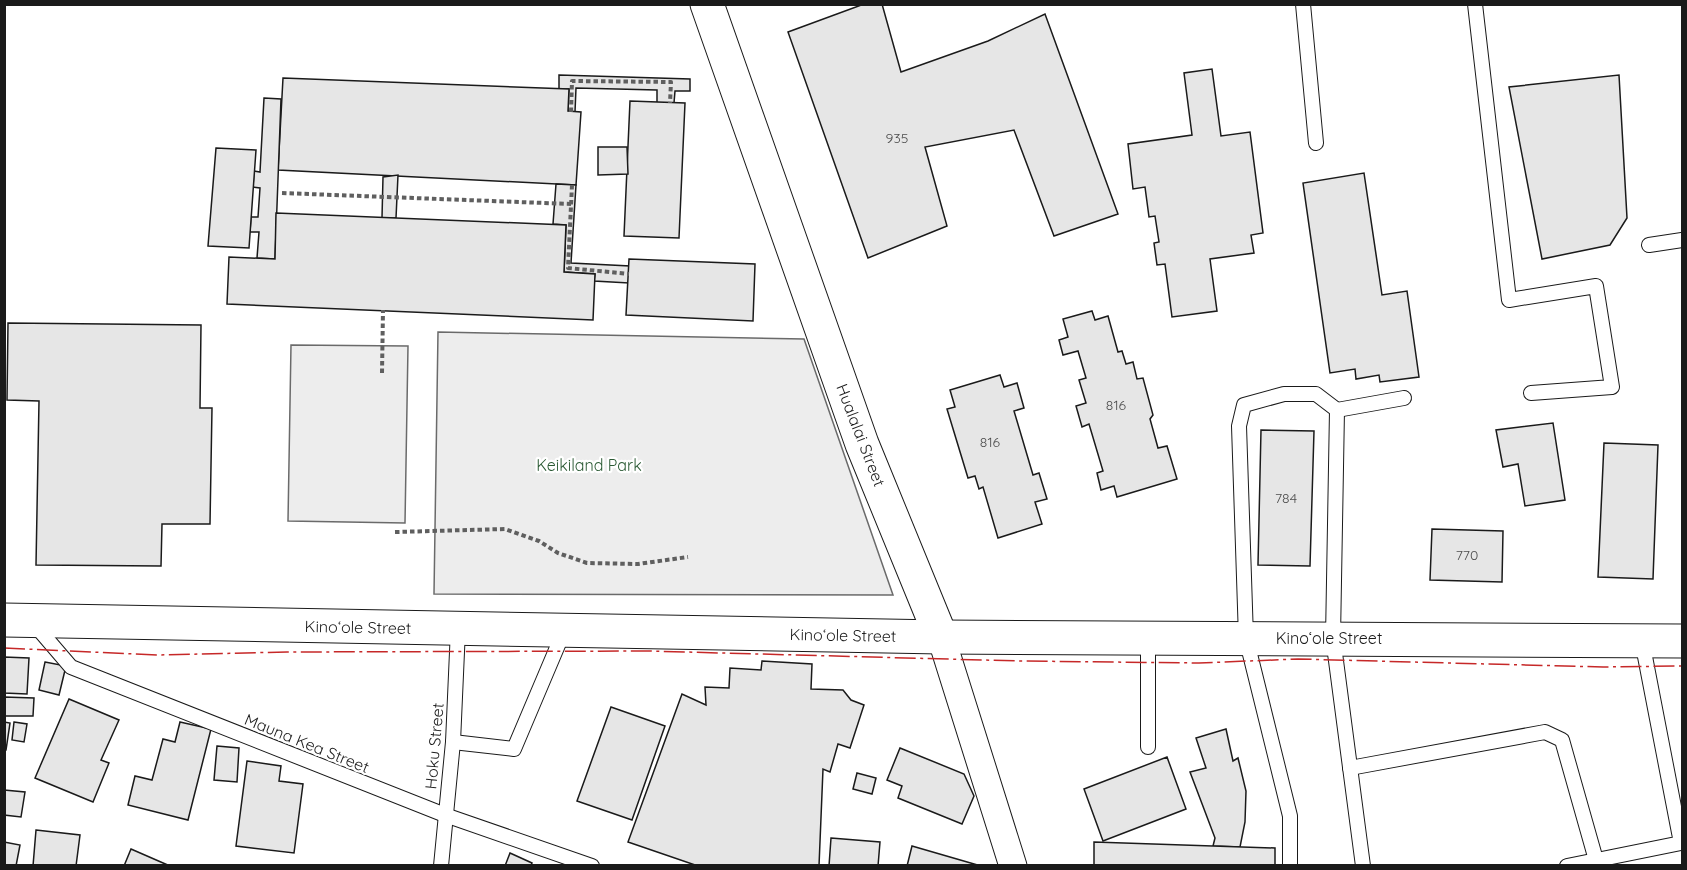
<svg xmlns="http://www.w3.org/2000/svg" width="1687" height="870" viewBox="0 0 1687 870" font-family="Quicksand,sans-serif">
  <style>
    .built { fill: #ededed; stroke: #6a6a6a; stroke-width: 1.5 }
    .building { fill: #e6e6e6; stroke: #1a1a1a; stroke-width: 1.5 }
    .lines { fill: none; stroke-linecap: round; stroke-linejoin: round }
    .service-casing { stroke: #1a1a1a; stroke-width: 16 }
    .minor-casing { stroke: #1a1a1a; stroke-width: 29 }
    .tertiary-casing { stroke: #1a1a1a; stroke-width: 35 }
    .path { stroke: #5f5f5f; stroke-width: 4; stroke-dasharray: 4.5 3; stroke-linecap: butt }
    .service { stroke: #fff; stroke-width: 14 }
    .minor { stroke: #fff; stroke-width: 27 }
    .tertiary { stroke: #fff; stroke-width: 33 }
    .power { stroke: #c62828; stroke-width: 1.5; stroke-dasharray: 21 4.5 3 4.5; stroke-linecap: butt }
    .labels { text-anchor: middle; stroke-width: 4.5; stroke-linejoin: round; paint-order: stroke }
    .number-label { font-size: 14px; fill: #4d4d4d }
    .street-label { font-size: 16px; fill: #1a1a1a; stroke: #fff }
    .park-label { font-size: 16px; fill: #2b5a34; stroke: #fff }
  </style>
  <rect width="100%" height="100%" fill="#fff"/>
  <g class="built">
    <polygon points="438,332 804,339 893,595 434,594"/>
    <polygon points="291,345 408,346 405,523 288,521"/>
  </g>
  <g class="building">
    <polygon points="864,4 882,4 901,72 988,41 1045,14 1118,214 1054,236 1014,130 925,147 947,226 868,258 788,32"/>
    <polygon points="1212,69 1221,136 1250,132 1263,233 1251,235 1254,253 1210,259 1217,311 1172,317 1165,264 1157,265 1154,243 1159,242 1155,216 1149,217 1145,187 1133,189 1128,144 1192,135 1184,73"/>
    <polygon points="559,75 690,79 690,91 675,91 674,103 657,103 657,90 576,88 575,112 568,111 569,89 559,89"/>
    <polygon points="1619,75 1627,218 1610,245 1542,259 1509,87"/>
    <polygon points="283,78 569,89 568,111 581,112 576,185 278,170"/>
    <polygon points="264,98 281,99 275,259 257,258 259,232 250,232 251,217 258,217 260,188 253,187 254,171 260,172"/>
    <polygon points="630,101 685,103 679,238 624,236"/>
    <polygon points="598,147 627,147 628,174 598,175"/>
    <polygon points="216,148 256,150 249,248 208,246"/>
    <polygon points="1364,173 1382,295 1407,291 1419,377 1380,382 1379,375 1356,379 1355,369 1330,373 1303,183"/>
    <polygon points="398,175 396,218 382,218 383,177"/>
    <polygon points="556,184 576,185 571,263 630,266 629,283 594,281 595,274 564,272 566,225 553,224"/>
    <polygon points="276,213 566,225 564,272 595,274 593,320 227,304 229,257 275,259"/>
    <polygon points="629,259 755,264 753,321 626,315"/>
    <polygon points="1092,311 1095,320 1108,316 1118,352 1122,351 1126,364 1133,362 1137,379 1143,378 1153,415 1150,419 1158,448 1167,446 1177,479 1117,497 1114,486 1101,490 1097,473 1103,471 1089,424 1082,427 1076,406 1086,403 1079,380 1086,378 1078,351 1063,355 1059,340 1068,337 1063,319"/>
    <polygon points="8,323 201,325 200,408 212,408 210,524 162,524 161,566 36,565 39,401 7,400"/>
    <polygon points="1000,375 1004,387 1017,383 1024,408 1014,411 1033,475 1039,473 1047,499 1035,502 1042,524 998,538 983,487 979,489 975,476 968,478 947,409 955,407 950,390"/>
    <polygon points="1553,423 1565,500 1525,506 1518,464 1503,467 1496,430"/>
    <polygon points="1261,430 1314,431 1310,566 1258,565"/>
    <polygon points="1604,443 1658,445 1653,579 1598,577"/>
    <polygon points="1432,529 1503,531 1502,582 1430,580"/>
    <polygon points="4,657 29,658 27,694 4,693"/>
    <polygon points="762,661 812,664 811,689 843,690 851,700 864,705 850,748 838,744 830,772 823,769 819,866 698,866 628,842 682,694 706,705 705,687 729,688 730,668 761,670"/>
    <polygon points="45,662 66,666 59,695 39,690"/>
    <polygon points="4,697 34,698 33,716 4,716"/>
    <polygon points="69,699 119,720 101,760 109,763 93,802 35,778"/>
    <polygon points="611,707 665,726 632,820 577,801"/>
    <polygon points="4,722 10,723 6,750 4,750"/>
    <polygon points="14,722 27,724 24,742 12,740"/>
    <polygon points="180,722 211,729 188,820 128,805 135,776 152,780 163,739 175,742"/>
    <polygon points="1226,729 1233,761 1238,758 1246,791 1245,822 1240,847 1213,846 1215,838 1190,772 1206,768 1196,738"/>
    <polygon points="217,746 239,748 237,782 214,780"/>
    <polygon points="900,748 964,774 974,796 962,824 898,798 902,786 887,780"/>
    <polygon points="1167,757 1186,809 1103,841 1084,789"/>
    <polygon points="247,761 281,766 279,781 303,784 294,853 236,846"/>
    <polygon points="857,773 876,778 872,794 853,789"/>
    <polygon points="4,790 25,792 21,817 4,815"/>
    <polygon points="36,830 80,835 76,866 33,866"/>
    <polygon points="831,838 880,842 878,866 829,866"/>
    <polygon points="4,842 20,845 16,866 4,866"/>
    <polygon points="1094,842 1275,848 1275,866 1094,866"/>
    <polygon points="912,846 981,866 907,866"/>
    <polygon points="131,849 170,866 124,866"/>
    <polygon points="510,853 532,863 531,866 505,866"/>
  </g>
  <g class="lines">
    <g class="service-casing">
      <g id="service">
        <polyline points="1303,4 1316,143"/>
        <polyline points="1475,4 1509,300 1596,286 1612,387 1531,393"/>
        <polyline points="1649,245 1682,240"/>
        <polyline points="1337,410 1404,398"/>
        <polyline points="35,625 71,667 445,815 592,866"/>
        <polyline points="453,742 514,749 564,631"/>
        <polyline points="1148,747 1148,638"/>
        <polyline points="1350,768 1545,732 1562,740 1596,860"/>
        <polyline points="441,866 453,742 458,629"/>
        <polyline points="1290,866 1290,816 1246,638 1239,426 1244,405 1284,394 1316,394 1337,410 1333,638 1363,866"/>
        <polyline points="1567,866 1681,843 1642,641"/>
      </g>
    </g>
    <g class="minor-casing">
      <polyline id="minor" points="941,637 1013,866"/>
    </g>
    <g class="tertiary-casing">
      <g id="tertiary">
        <polyline points="707,4 862,444 941,637"/>
        <polyline points="4,620 941,637 1682,641"/>
      </g>
    </g>
    <g class="path">
      <polyline points="571,112 572,81 671,82 670,103"/>
      <polyline points="572,185 568,268 629,274"/>
      <polyline points="282,193 571,204"/>
      <polyline points="382,373 383,310"/>
      <polyline points="395,532 505,529 539,541 558,553 587,563 638,564 688,557"/>
    </g>
    <use href="#service" class="service"/>
    <use href="#minor" class="minor"/>
    <use href="#tertiary" class="tertiary"/>
    <polyline class="power" points="4,648 157,655 287,652 648,651 1020,661 1199,663 1298,659 1603,667 1682,666"/>
  </g>
  <g class="labels">
    <g class="number-label">
      <text x="897" y="143">935</text>
      <text x="1116" y="410">816</text>
      <text x="990" y="447">816</text>
      <text x="1286" y="503">784</text>
      <text x="1467" y="560">770</text>
    </g>
    <g class="street-label">
      <text transform="translate(861 435) rotate(69)" y="6">Hualalai Street</text>
      <text transform="translate(358 627) rotate(1)" y="6">Kinoʻole Street</text>
      <text transform="translate(843 635) rotate(1)" y="6">Kinoʻole Street</text>
      <text x="1329" y="644">Kinoʻole Street</text>
      <text transform="translate(307 743) rotate(22)" y="6">Mauna Kea Street</text>
      <text transform="translate(434 746) rotate(-85)" y="6">Hoku Street</text>
    </g>
    <g class="park-label">
      <text x="589" y="471">Keikiland Park</text>
    </g>
  </g>
  <rect width="1687" height="870" fill="none" stroke="#1a1a1a" stroke-width="12"/>
</svg>
